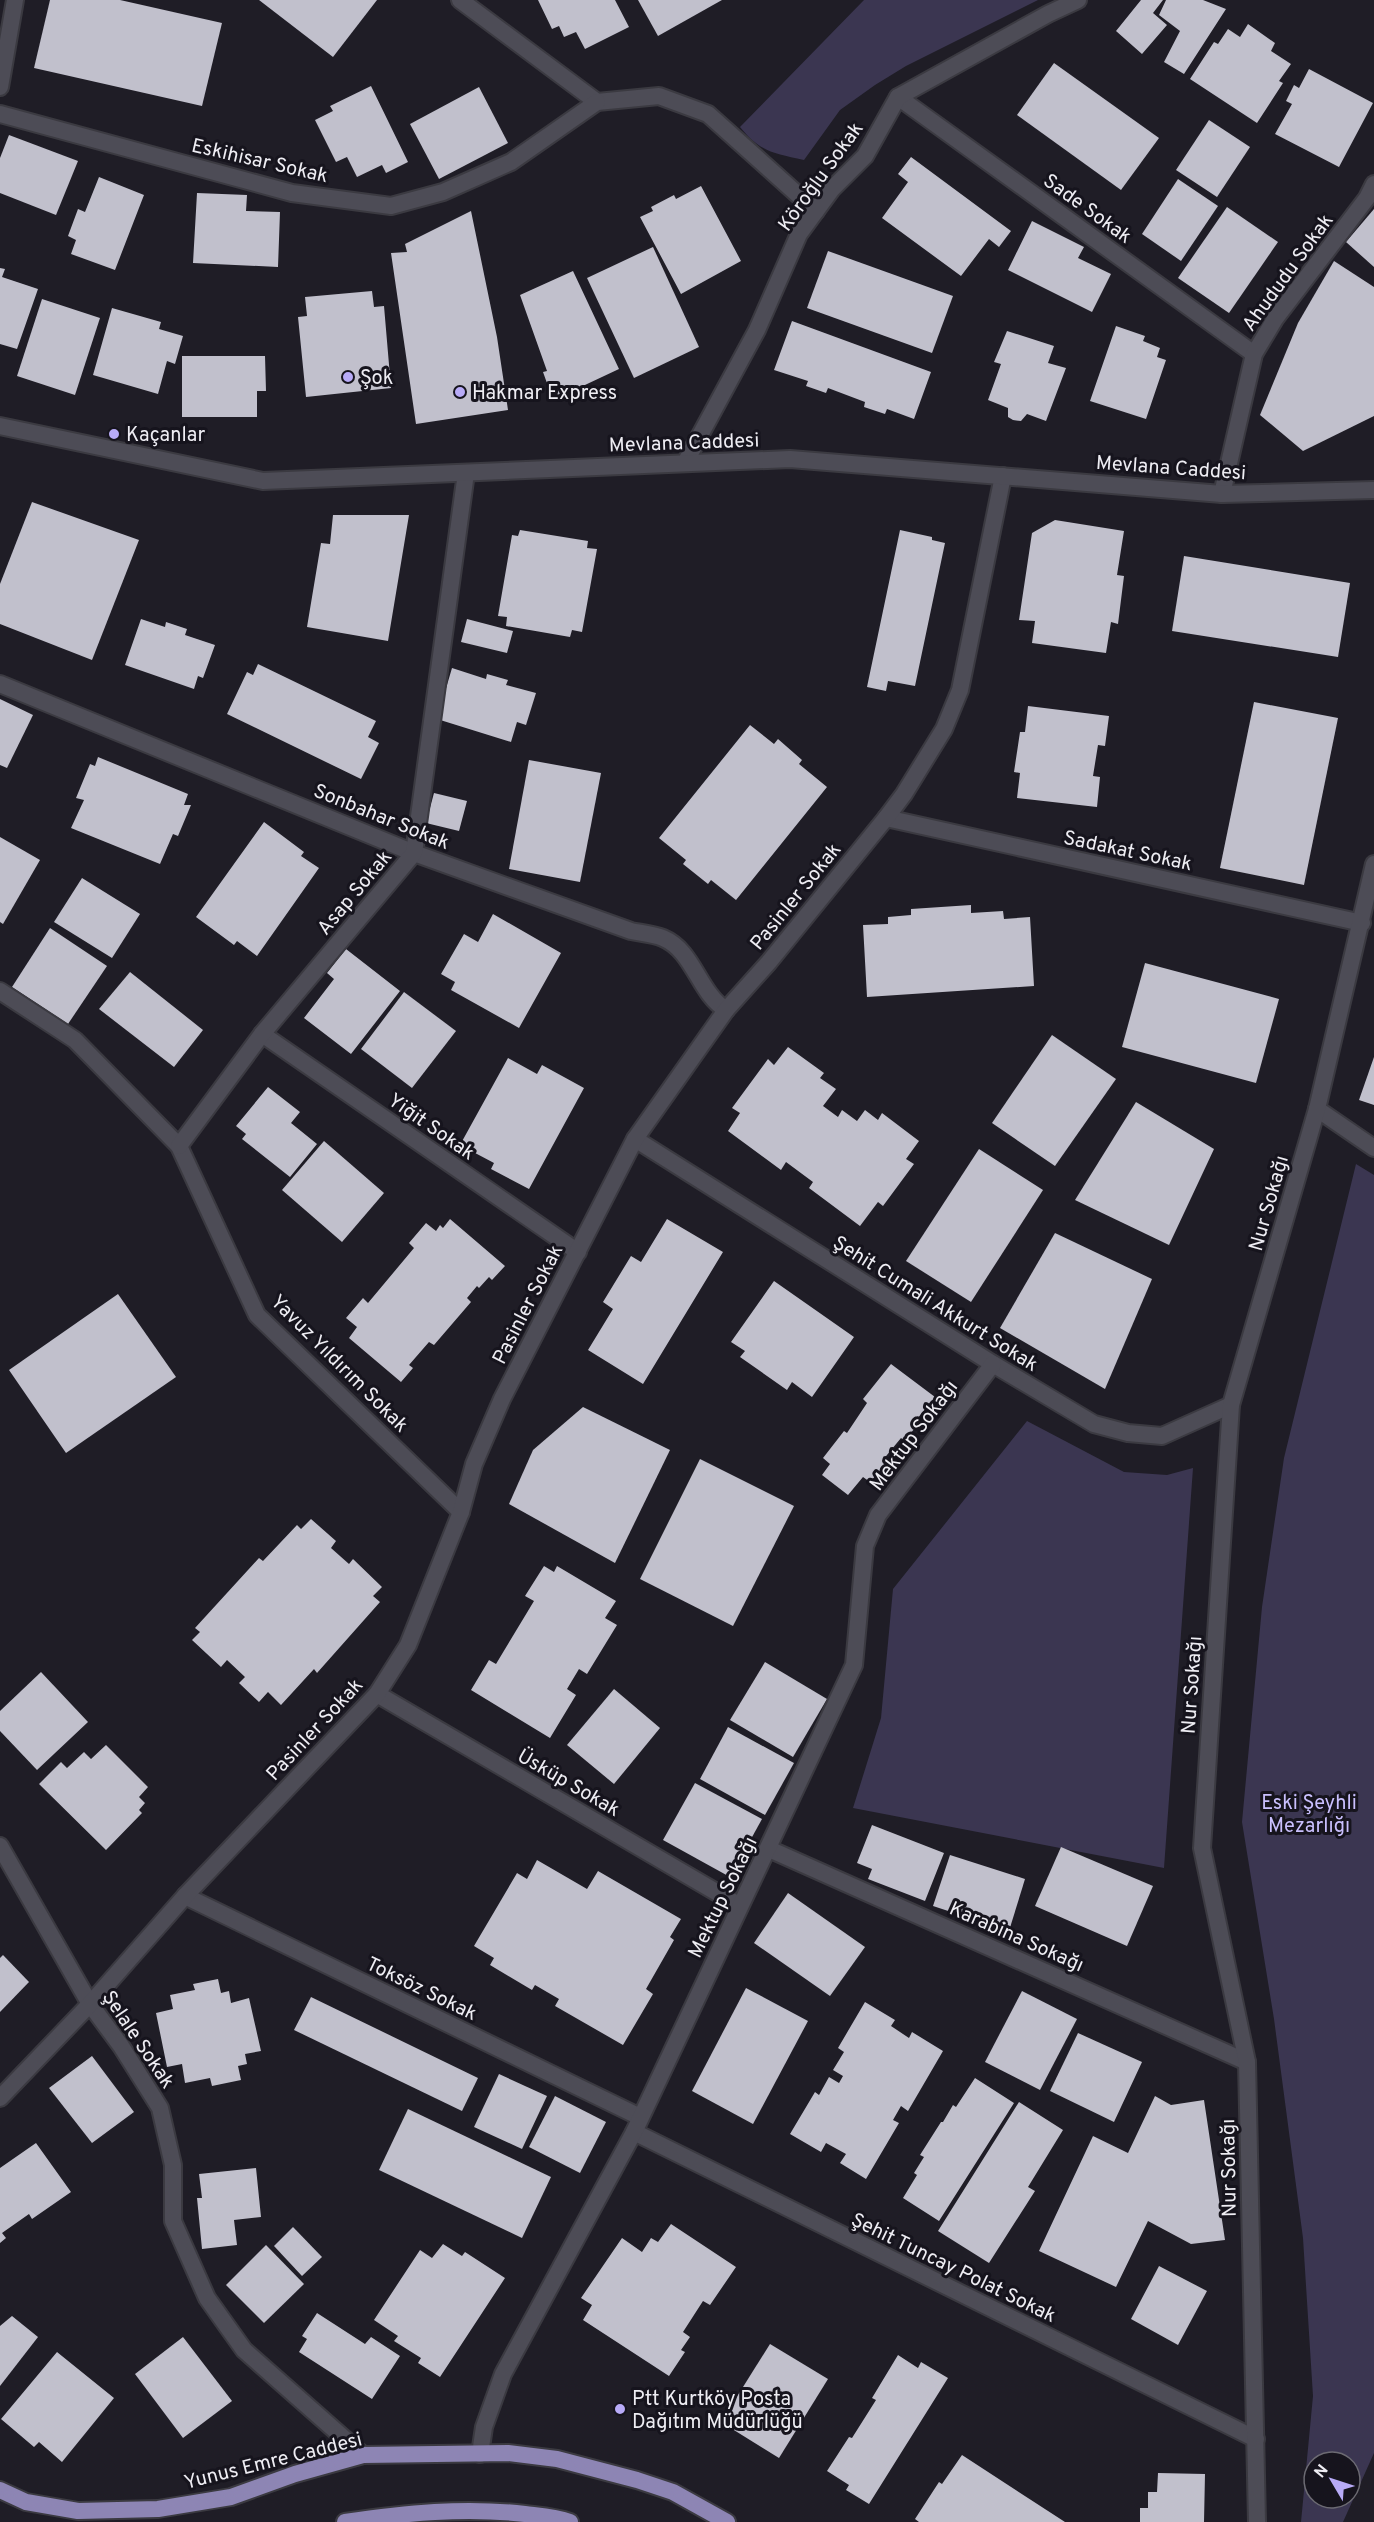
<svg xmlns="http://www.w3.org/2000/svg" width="1374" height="2522" viewBox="0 0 1374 2522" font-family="Overpass,sans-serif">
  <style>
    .green { fill: #3b3651; fill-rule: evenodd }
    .building { fill: #c1c0cc }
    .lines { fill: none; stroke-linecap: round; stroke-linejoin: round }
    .minor-casing { stroke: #3b3a41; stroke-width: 20 }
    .tertiary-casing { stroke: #3b3a41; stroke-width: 20 }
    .primary-casing { stroke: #3b3a41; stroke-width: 20 }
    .minor { stroke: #4d4c56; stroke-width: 16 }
    .tertiary { stroke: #4d4c56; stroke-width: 16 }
    .primary { stroke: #8d85b4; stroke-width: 16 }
    .poi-dot { fill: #b8abf7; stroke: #16141d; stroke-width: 2 }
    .labels { text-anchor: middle; stroke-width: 6; stroke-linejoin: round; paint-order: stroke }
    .street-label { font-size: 20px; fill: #eeedf3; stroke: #16141d }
    .poi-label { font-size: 20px; fill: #eeedf3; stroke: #16141d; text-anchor: start }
    .park-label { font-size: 20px; fill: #cac0fe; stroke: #16141d }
  </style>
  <rect width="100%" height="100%" fill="#1f1d26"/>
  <g class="green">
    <path d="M864,0H1038L906,66L875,85L840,110L804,160C773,153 760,152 740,127Z"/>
    <path d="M1356,1164L1374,1175V2453L1343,2522H1301L1313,2396L1303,2238L1274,2019L1242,1822L1262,1607L1284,1458ZM1314,2462H1350V2498H1314Z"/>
    <polygon points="1027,1421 1124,1472 1167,1475 1193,1468 1164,1868 853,1808 881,1718 893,1589"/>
  </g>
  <g class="building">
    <polygon points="50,0 120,0 222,23 202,106 34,68"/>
    <polygon points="259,0 377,0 333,57"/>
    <polygon points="538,0 615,0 629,27 585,49 576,32 564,37 559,26 552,29"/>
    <polygon points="638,0 722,0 658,36"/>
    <polygon points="1141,0 1163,0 1153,13 1167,25 1142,54 1116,31"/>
    <polygon points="1166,0 1203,0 1226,9 1184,74 1164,62 1180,31 1159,15"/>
    <polygon points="1248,24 1275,43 1271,51 1291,64 1279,81 1283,83 1257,123 1190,79 1214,42 1218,44 1228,29 1240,37"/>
    <polygon points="1054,63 1159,138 1121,190 1017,115"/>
    <polygon points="1309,69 1373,103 1339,167 1275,134 1292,104 1286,101 1294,85 1299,88"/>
    <polygon points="371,86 408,162 386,173 382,165 357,177 347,157 336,162 315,120 333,111 330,106"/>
    <polygon points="479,87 508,143 439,179 410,124"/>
    <polygon points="1209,120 1250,147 1217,197 1176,170"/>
    <polygon points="9,135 78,161 56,215 0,193 0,158"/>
    <polygon points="911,157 1011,231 999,247 989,239 961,276 882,218 908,182 898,174"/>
    <polygon points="99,177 144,195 115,270 71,254 76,240 68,236 78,209 85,212"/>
    <polygon points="1178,179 1218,206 1181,261 1142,234"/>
    <polygon points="701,186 741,261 681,294 640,217 653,211 651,207 674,195 676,199"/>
    <polygon points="197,193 247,195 246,211 280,212 278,267 193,263"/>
    <polygon points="1227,207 1278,242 1229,313 1178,278"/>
    <polygon points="1374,209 1374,267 1346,242"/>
    <polygon points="471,211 497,337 508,410 416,424 391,253 407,252 405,244"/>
    <polygon points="1032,221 1084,247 1078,258 1111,274 1092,312 1008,270"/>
    <polygon points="653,247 699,347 634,378 587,278"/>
    <polygon points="828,251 953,296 932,353 807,308"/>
    <polygon points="1334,261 1374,287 1374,416 1303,451 1260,415 1298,323"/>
    <polygon points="0,268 5,269 2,277 38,289 17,349 0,344"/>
    <polygon points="573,271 619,369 553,400 543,372 547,371 520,295"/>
    <polygon points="372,291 374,307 384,306 391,388 306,397 298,317 307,316 305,297"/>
    <polygon points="42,299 100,318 75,395 17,376"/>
    <polygon points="112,308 161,322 159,329 183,336 175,364 167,361 158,394 93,375"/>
    <polygon points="792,321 931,372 914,419 887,409 885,414 864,407 865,402 828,388 826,393 806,386 808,381 774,370"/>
    <polygon points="1116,326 1145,336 1143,341 1160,348 1157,357 1166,360 1146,419 1090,401"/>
    <polygon points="1007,331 1054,346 1048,363 1066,368 1046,421 1027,414 1021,421 1013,420 1008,417 1008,408 988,400 1001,364 994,362"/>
    <polygon points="182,356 265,356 266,391 257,391 257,417 182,417"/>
    <polygon points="32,502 139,540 92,660 0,624 0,584"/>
    <polygon points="333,515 409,515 388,641 307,627 321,543 330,544"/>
    <polygon points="1055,520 1124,531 1117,575 1124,576 1118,624 1111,622 1106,653 1032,643 1035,621 1019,620 1032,533"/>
    <polygon points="520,530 588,541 587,548 597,549 582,632 572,630 570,637 506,626 507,617 498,616 512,535 518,536"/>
    <polygon points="900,530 932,537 932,540 945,543 915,686 888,681 886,691 867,687"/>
    <polygon points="1184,556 1350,583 1338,657 1172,631"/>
    <polygon points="141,619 165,627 166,622 187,629 185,635 215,645 203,678 198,676 194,689 125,665"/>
    <polygon points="467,619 513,631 507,653 461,642"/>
    <polygon points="258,664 376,721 368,737 379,743 361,779 227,714 247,672 253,675"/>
    <polygon points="452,668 486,679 487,674 508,680 506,685 536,693 526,725 517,722 511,742 437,719"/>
    <polygon points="0,699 33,715 7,768 0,765"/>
    <polygon points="1254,702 1338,718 1304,885 1220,868"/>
    <polygon points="1028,706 1109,716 1105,746 1098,745 1093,776 1100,777 1097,807 1017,798 1020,773 1014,772 1020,732 1025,732"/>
    <polygon points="750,725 774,744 778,739 802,760 799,764 827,787 736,900 711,880 708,884 683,864 686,860 659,838"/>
    <polygon points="98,757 188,794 184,805 191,805 178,836 173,834 160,864 71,828 84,800 76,798 90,764 95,766"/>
    <polygon points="529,760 601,773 580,882 509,869"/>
    <polygon points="434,793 467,801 459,831 426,823"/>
    <polygon points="264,822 304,852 301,856 319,868 257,956 237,941 234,945 196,917"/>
    <polygon points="0,837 40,860 3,924 0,922"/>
    <polygon points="82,878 140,914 112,958 54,922"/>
    <polygon points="971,905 971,913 1003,911 1004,919 1030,917 1034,986 867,997 863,925 888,924 888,917 911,915 911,909"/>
    <polygon points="493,914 561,953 519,1028 451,990 455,982 441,974 464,934 478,942"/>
    <polygon points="50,928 107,966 68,1024 12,987"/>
    <polygon points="346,949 400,991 351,1054 304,1018 334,979 327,973"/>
    <polygon points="1145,963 1279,999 1256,1083 1122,1047"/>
    <polygon points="130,972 203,1030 174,1067 99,1009"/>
    <polygon points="404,992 456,1031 412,1088 361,1049"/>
    <polygon points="1052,1035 1116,1079 1055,1166 992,1123"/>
    <polygon points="788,1047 824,1073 820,1078 836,1089 823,1106 838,1117 842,1110 857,1121 865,1110 878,1120 882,1113 919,1141 906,1159 914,1164 883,1206 878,1202 860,1226 809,1188 813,1182 786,1162 781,1170 728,1131 740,1113 732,1108 768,1059 774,1065"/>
    <polygon points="1374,1057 1374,1105 1359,1100"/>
    <polygon points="508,1058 537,1074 542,1065 584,1088 529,1189 491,1169 494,1163 460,1145"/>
    <polygon points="268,1087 300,1112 291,1123 317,1144 290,1177 242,1139 246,1134 236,1126"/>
    <polygon points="1136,1102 1214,1149 1169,1245 1075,1200"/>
    <polygon points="324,1141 384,1193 342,1242 282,1190"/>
    <polygon points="979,1149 1043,1190 971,1302 906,1261"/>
    <polygon points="450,1219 505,1266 492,1280 489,1277 479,1288 477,1286 467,1298 471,1302 434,1345 429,1342 409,1365 413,1368 401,1382 349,1338 357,1327 346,1318 363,1298 368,1303 414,1248 409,1243 426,1223 436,1231 440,1225 443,1228"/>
    <polygon points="667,1219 723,1252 643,1384 588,1350 613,1309 603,1302 631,1256 641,1262"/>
    <polygon points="1055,1233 1152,1279 1105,1389 1000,1328"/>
    <polygon points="774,1281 854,1337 812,1397 792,1382 787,1390 740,1357 745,1351 731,1342"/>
    <polygon points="118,1294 176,1377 66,1453 9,1370"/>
    <polygon points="891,1364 935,1397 917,1419 920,1421 905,1441 901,1438 882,1461 886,1464 870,1482 863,1477 848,1495 822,1475 830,1464 823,1458 844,1431 847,1433 867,1403 863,1399"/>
    <polygon points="583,1407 670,1450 615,1563 509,1504 533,1450"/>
    <polygon points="700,1459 794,1506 733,1626 640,1579"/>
    <polygon points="311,1519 336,1541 331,1548 349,1564 353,1559 382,1587 373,1596 380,1602 317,1673 314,1669 281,1705 268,1692 259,1702 239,1683 245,1677 227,1660 221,1667 192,1640 200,1632 195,1628 259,1558 263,1561 297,1525 301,1529"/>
    <polygon points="544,1566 554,1572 557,1566 616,1601 605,1618 617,1625 587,1674 579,1669 567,1689 576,1695 550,1738 471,1690 489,1660 496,1664 534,1601 525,1596"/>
    <polygon points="765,1662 827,1699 793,1757 730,1720"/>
    <polygon points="41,1672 88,1722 37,1770 0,1731 0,1711"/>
    <polygon points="614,1689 660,1728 614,1784 567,1745"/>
    <polygon points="728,1727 794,1763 765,1815 700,1779"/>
    <polygon points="106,1745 148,1787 139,1797 145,1803 139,1810 142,1813 106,1850 39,1784 61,1762 67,1768 84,1752 91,1759"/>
    <polygon points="695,1783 762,1819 730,1877 663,1840"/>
    <polygon points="872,1825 944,1853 925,1901 868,1879 872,1869 857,1863"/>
    <polygon points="1061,1847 1153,1886 1127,1946 1035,1906"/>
    <polygon points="950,1855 1025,1879 1009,1931 933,1906"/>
    <polygon points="537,1860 587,1889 598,1871 681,1919 670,1937 674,1940 646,1989 653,1994 623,2045 555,2006 559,1999 535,1985 532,1990 490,1965 494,1958 474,1946 517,1873 527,1879"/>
    <polygon points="788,1893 865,1947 830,1996 754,1943"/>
    <polygon points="3,1955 29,1982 0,2012 0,1958"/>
    <polygon points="218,1979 221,1993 229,1991 231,2003 249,1998 261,2051 245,2054 247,2064 238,2066 241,2080 212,2086 210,2078 185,2083 182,2064 167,2067 156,2013 173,2009 170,1995 195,1990 193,1984"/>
    <polygon points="746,1988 808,2021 753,2124 692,2091"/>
    <polygon points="1022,1991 1077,2019 1040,2090 985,2062"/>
    <polygon points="311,1997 478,2078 462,2111 294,2030"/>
    <polygon points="865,2002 895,2020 891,2026 909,2038 912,2032 943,2051 908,2111 901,2106 893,2120 899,2123 866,2179 840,2163 846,2154 826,2143 821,2152 790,2134 815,2092 819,2095 829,2077 839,2083 843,2076 833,2070 844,2052 838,2048"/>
    <polygon points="1078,2033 1142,2062 1114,2122 1050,2091"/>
    <polygon points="92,2056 134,2112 92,2143 49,2088"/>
    <polygon points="499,2074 547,2096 522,2149 474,2127"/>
    <polygon points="975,2078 1014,2103 939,2221 903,2198 917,2175 914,2173 924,2157 920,2155 941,2122 943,2122 953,2105 956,2107"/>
    <polygon points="555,2096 606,2122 580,2173 529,2147"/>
    <polygon points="1155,2096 1171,2105 1204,2100 1225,2240 1191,2244 1148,2221 1116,2287 1039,2251 1093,2136 1128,2153"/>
    <polygon points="1019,2102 1063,2130 1028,2187 1035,2191 989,2263 938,2231"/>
    <polygon points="408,2109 551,2177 522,2238 379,2170"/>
    <polygon points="36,2143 71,2192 32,2219 29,2214 2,2233 6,2238 0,2243 0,2168"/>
    <polygon points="256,2168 261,2217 234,2220 237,2245 202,2249 197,2198 202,2198 199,2174"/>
    <polygon points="671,2224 736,2267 710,2305 703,2301 683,2332 690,2337 681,2350 685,2352 669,2376 583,2320 592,2305 581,2298 622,2238 642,2252 651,2238 658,2242"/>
    <polygon points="293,2227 322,2257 302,2276 274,2246"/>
    <polygon points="443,2244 462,2256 465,2252 505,2278 440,2377 418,2363 421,2358 394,2341 398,2336 374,2320 420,2250 432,2258"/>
    <polygon points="266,2245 304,2284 264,2323 226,2285"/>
    <polygon points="1159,2266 1207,2291 1178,2345 1131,2319"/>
    <polygon points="317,2313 365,2344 371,2337 400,2356 372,2399 299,2352 307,2339 302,2336"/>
    <polygon points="12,2316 38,2337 0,2386 0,2326"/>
    <polygon points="183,2337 232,2401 183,2438 135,2374"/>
    <polygon points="770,2344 828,2379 779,2458 721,2422"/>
    <polygon points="57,2352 114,2398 62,2462 39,2442 34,2447 1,2419"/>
    <polygon points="898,2355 918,2368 921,2362 948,2378 869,2504 846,2490 849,2485 827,2471 849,2437 852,2438 876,2400 872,2398"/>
    <polygon points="962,2455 1065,2522 919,2522 915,2519 939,2482 942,2484"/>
    <polygon points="1158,2473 1205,2474 1204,2522 1140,2522 1140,2508 1148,2508 1148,2492 1157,2492"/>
  </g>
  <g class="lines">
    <g class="minor-casing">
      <g id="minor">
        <polyline points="460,0 597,102 659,96 708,114 816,211"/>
        <polyline points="0,87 15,0"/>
        <polyline points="898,97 1254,354"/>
        <polyline points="0,114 292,193 391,206 443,192 511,162 597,102"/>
        <polyline points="685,463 757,330 799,234 832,189 865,156 898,97 1048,14 1078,0"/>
        <polyline points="1222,494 1254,354 1275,319 1367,198 1374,184"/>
        <path d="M0,684L414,853L631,931C641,933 654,934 663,938C694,951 698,992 726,1010"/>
        <polyline points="886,818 1362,923"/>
        <polyline points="0,991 75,1040 179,1146 257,1315 461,1512"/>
        <polyline points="262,1034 578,1252"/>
        <polyline points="1317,1109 1374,1148"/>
        <polyline points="635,1139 993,1364 1094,1424 1128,1433 1162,1436 1231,1405"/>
        <polyline points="179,1146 262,1034 414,853 466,473"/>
        <polyline points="377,1694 740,1906"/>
        <polyline points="0,1846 90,2004 121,2046 160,2108 173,2165 173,2221 207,2298 244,2350 363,2455"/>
        <polyline points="769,1849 1247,2062"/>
        <polyline points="185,1896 640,2117"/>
        <polyline points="0,2098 90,2004 185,1896 377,1694 408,1645 461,1512 474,1464 502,1399 635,1139 726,1010 769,962 886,818 904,794 944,729 960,690 1003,476"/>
        <polyline points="634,2132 1256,2439"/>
        <polyline points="480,2454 484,2427 503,2374 634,2132 854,1665 865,1546 878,1515 993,1364"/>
        <polyline points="1257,2522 1247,2062 1202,1848 1231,1405 1317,1109 1374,864"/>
      </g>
    </g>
    <g class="tertiary-casing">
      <polyline id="tertiary" points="0,426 263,481 790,459 1222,494 1374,490"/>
    </g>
    <g class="primary-casing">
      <g id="primary">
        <polyline points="0,2490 26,2502 78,2511 158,2509 231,2497 295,2474 363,2455 508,2453 557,2459 637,2480 673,2492 727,2522"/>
        <path d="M345,2522C405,2513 464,2507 525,2514C541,2516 556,2517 570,2522"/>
      </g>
    </g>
    <use href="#minor" class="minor"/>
    <use href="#tertiary" class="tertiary"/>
    <use href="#primary" class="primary"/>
  </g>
  <g class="poi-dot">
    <circle cx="348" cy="377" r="6"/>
    <circle cx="460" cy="392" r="6"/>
    <circle cx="114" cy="434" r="6"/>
    <circle cx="620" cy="2409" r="6"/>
  </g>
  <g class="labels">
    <g class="street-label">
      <text transform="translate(260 160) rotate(13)" y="7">Eskihisar Sokak</text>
      <text transform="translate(820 176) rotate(-54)" y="7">Köroğlu Sokak</text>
      <text transform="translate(1088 208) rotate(36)" y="7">Sade Sokak</text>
      <text transform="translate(1287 272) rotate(-54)" y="7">Ahududu Sokak</text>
      <text transform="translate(684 442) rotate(-2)" y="7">Mevlana Caddesi</text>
      <text transform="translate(1171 467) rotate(4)" y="7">Mevlana Caddesi</text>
      <text transform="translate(382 816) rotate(22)" y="7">Sonbahar Sokak</text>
      <text transform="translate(1128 850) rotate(12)" y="7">Sadakat Sokak</text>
      <text transform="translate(354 892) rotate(-50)" y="7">Asap Sokak</text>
      <text transform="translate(795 896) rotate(-51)" y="7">Pasinler Sokak</text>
      <text transform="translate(432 1126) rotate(35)" y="7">Yiğit Sokak</text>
      <text transform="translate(1268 1203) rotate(-74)" y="7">Nur Sokağı</text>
      <text transform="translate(936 1303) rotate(32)" y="7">Şehit Cumali Akkurt Sokak</text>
      <text transform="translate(527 1304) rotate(-63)" y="7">Pasinler Sokak</text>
      <text transform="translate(340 1363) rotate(45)" y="7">Yavuz Yıldırım Sokak</text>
      <text transform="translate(913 1435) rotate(-53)" y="7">Mektup Sokağı</text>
      <text transform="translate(1191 1685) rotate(-86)" y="7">Nur Sokağı</text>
      <text transform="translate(314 1729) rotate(-47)" y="7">Pasinler Sokak</text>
      <text transform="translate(569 1782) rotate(30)" y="7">Üsküp Sokak</text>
      <text transform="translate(722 1897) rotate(-64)" y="7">Mektup Sokağı</text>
      <text transform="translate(1017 1936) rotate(24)" y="7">Karabina Sokağı</text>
      <text transform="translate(422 1988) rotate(26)" y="7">Toksöz Sokak</text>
      <text transform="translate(139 2039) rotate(56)" y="7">Şelale Sokak</text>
      <text transform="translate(1228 2168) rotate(-91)" y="7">Nur Sokağı</text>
      <text transform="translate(954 2267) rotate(26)" y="7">Şehit Tuncay Polat Sokak</text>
      <text transform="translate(273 2460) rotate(-14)" y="7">Yunus Emre Caddesi</text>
    </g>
    <g class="poi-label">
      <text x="360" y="384">Şok</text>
      <text x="472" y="399">Hakmar Express</text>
      <text x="126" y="441">Kaçanlar</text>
      <text x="632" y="2405">Ptt Kurtköy Posta<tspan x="632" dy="23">Dağıtım Müdürlüğü</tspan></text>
    </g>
    <g class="park-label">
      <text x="1309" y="1809">Eski Şeyhli<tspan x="1309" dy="23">Mezarlığı</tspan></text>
    </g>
  </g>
  <g transform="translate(1332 2480) rotate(309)"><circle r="28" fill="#16141d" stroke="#6c6b73" stroke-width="1.5"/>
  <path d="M0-4.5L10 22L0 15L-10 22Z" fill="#b8abf7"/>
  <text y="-9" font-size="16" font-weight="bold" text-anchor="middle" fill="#eeedf3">N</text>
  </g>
</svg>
